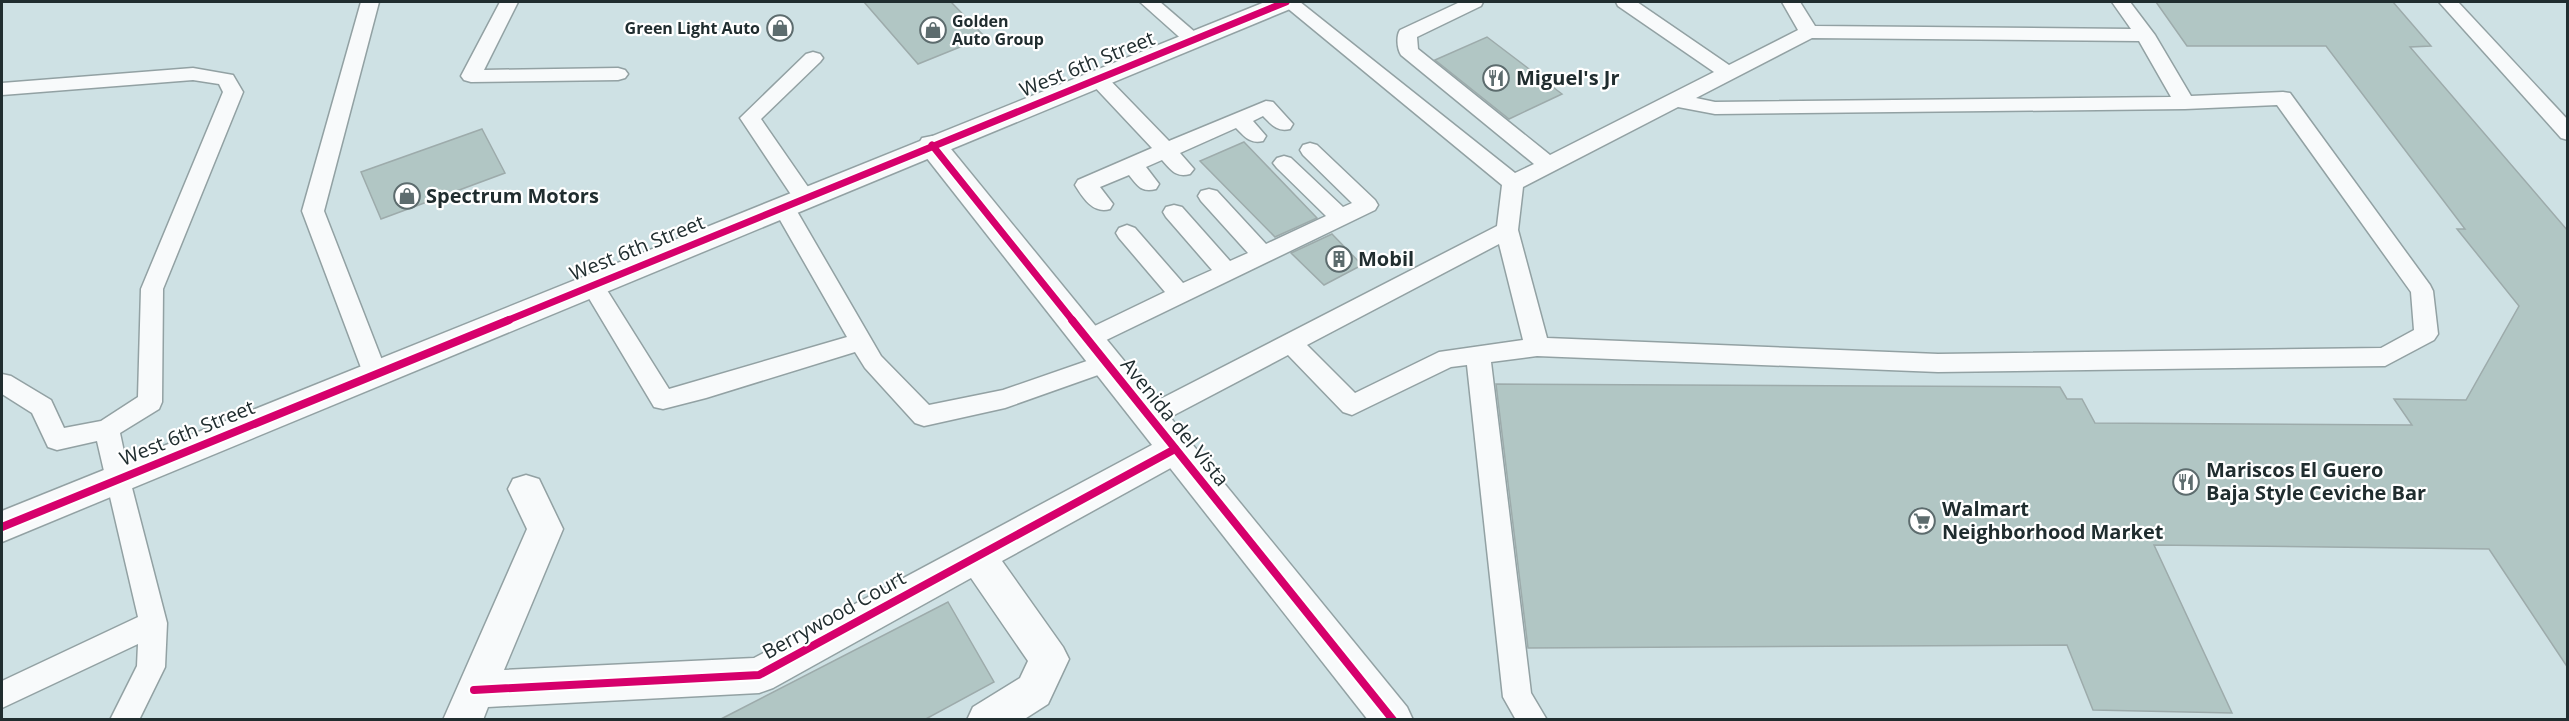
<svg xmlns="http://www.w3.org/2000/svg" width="2569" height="721" viewBox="0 0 2569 721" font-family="'Open Sans',sans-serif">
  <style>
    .building { fill: #b1c6c4; stroke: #9dabab; stroke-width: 1.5 }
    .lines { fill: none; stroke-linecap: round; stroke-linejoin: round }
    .lane-casing { stroke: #92a1a3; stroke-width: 3 }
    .street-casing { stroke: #92a1a3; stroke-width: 3 }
    .secondary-casing { stroke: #92a1a3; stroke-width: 3 }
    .primary-casing { stroke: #92a1a3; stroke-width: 3 }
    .lane { fill: #f8fafb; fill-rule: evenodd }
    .street { fill: #f8fafb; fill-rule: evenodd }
    .secondary { fill: #f8fafb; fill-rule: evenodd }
    .primary { fill: #f8fafb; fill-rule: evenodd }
    .cycleway-far1-casing { stroke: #fff; stroke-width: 10 }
    .cycleway-casing { stroke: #fff; stroke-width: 12 }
    .cycleway-far1 { stroke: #d6006c; stroke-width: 7 }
    .cycleway { stroke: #d6006c; stroke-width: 8 }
    .labels { text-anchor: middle; stroke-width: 4.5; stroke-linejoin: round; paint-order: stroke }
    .far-poi-label { font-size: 16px; font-weight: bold; fill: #202d2f; stroke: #fff; text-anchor: start }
    .street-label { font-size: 20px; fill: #202d2f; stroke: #fff }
    .poi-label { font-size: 20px; font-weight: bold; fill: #202d2f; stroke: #fff; text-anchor: start }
  </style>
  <rect width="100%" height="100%" fill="#cee1e4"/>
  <g class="building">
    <polygon points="864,2 951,2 985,37 918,64"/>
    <polygon points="2156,2 2393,2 2431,46 2410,47 2568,231 2568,668 2489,549 2154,545 2232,713 2093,710 2067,645 1528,648 1496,384 2060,387 2067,399 2082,399 2095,423 2412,425 2394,399 2466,400 2519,306 2457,229 2465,229 2326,46 2187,46"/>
    <polygon points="1487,37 1562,94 1509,119 1435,60"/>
    <polygon points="482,129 505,173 381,219 361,172"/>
    <polygon points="1244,142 1317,218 1275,237 1200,161"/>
    <polygon points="1332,234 1362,265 1324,285 1291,253"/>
    <polygon points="948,602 994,682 924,720 719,720"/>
  </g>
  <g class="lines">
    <g class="lane-casing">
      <g id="lane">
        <polygon points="361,2 379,2 324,211 387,373 384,380 375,382 366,380 363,373 302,211"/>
        <polygon points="500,2 518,2 484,70 618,68 625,70 628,74 625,78 618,80 471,82 464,80 461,76"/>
        <polygon points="1140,2 1160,2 1203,39 1200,43 1186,43"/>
        <path d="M1280,2H1300L1515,173L1534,164L1401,55C1397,49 1396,36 1400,30L1460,2H1483L1481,6L1417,37L1418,49L1550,155L1714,72L1618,6L1616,2H1637L1729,65L1798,30L1782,2H1800L1815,26L2131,29L2112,2H2130L2155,35L2191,96L2283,92L2290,93L2430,285L2433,291L2438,334L2434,340L2385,366L1938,372L1537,356L1491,362L1531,693L1547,720H1516L1503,697L1467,365L1451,367L1352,415L1343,412L1288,355L1159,423L1150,426L1141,423L1138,416L1141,409L1497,226L1502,185ZM1812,38L2139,41L2171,97L1715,102L1696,98ZM2277,105L2411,292L2414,330L2381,348L1938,354L1547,338L1518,230L1523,187L1678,107L1715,114L2185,109ZM1499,244L1523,340L1439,352L1355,393L1307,345Z"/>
        <polygon points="2439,2 2458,2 2568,120 2568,140 2561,138"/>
        <polygon points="813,52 820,54 823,58 820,62 761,119 815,197 812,202 804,204 796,202 740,118 806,54"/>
        <polygon points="193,68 233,75 243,92 163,289 162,402 159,409 120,433 130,480 167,623 165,667 139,720 110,720 137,666 138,644 2,708 2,681 138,617 97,441 57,450 48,447 32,413 2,394 2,374 11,376 51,400 64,428 101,421 138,397 141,289 223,92 219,84 193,80 2,95 2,83"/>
        <path d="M1097,72L1104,74L1169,141L1266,101L1273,102L1293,124L1290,129C1277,132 1272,125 1263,116L1253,121L1266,136L1263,141C1250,144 1245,137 1236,128L1180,153L1194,169L1190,174C1176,178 1171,170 1162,160L1146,167L1159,184L1156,189C1141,193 1137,185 1129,175L1100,187L1113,204L1110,209C1093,214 1083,198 1075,185L1078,180L1152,148L1090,82L1087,78L1090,74Z"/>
        <polygon points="1310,143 1317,145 1375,200 1378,205 1375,210 1096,345 1088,348 1080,345 1076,339 1080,333 1165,292 1119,238 1116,233 1119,228 1127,225 1135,228 1183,283 1212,270 1166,217 1163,212 1166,207 1174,205 1182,207 1230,261 1248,253 1201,201 1198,196 1201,191 1209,189 1217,191 1266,244 1326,216 1277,168 1273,163 1277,158 1284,156 1291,158 1343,207 1352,203 1303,155 1300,150 1303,145"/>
        <polygon points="783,199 791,201 881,356 929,405 1003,390 1107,354 1115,357 1119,363 1115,369 1005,408 924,426 915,423 865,368 855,352 706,398 663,409 654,407 581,285 584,279 592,277 600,279 669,389 847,337 772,206 775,201"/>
      </g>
    </g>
    <g class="street-casing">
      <polygon id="street" points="1175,435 1187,439 1192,449 1187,459 1002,561 1063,647 1069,659 1048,704 1023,720 967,720 973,707 1020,678 1028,661 971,578 773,688 759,693 488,707 483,720 443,720 527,529 508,489 513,479 526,475 539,479 563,529 504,670 754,658 1163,439"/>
    </g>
    <g class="secondary-casing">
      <polygon id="secondary" points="932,136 942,138 1407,707 1413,720 1368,720 922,152 918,145 922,138"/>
    </g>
    <g class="primary-casing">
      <polygon id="primary" points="1265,2 1299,2 1295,7 2,542 2,511"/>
    </g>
    <use href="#lane" class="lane"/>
    <use href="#street" class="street"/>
    <use href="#secondary" class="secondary"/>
    <use href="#primary" class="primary"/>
    <g class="cycleway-far1-casing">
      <g id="cycleway-far1">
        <polyline points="932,145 1073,321"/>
        <polyline points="506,321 1286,2"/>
      </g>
    </g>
    <g class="cycleway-casing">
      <g id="cycleway">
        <polyline points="1072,320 1393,720"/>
        <polyline points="2,527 509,320"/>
        <polyline points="474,690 759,675 1175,449"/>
      </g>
    </g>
    <use href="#cycleway-far1" class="cycleway-far1"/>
    <use href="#cycleway" class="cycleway"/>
  </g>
  <defs>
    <g id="shop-ring" transform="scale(1.35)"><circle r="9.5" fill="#fff" stroke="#5d6c6e" stroke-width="1.5"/><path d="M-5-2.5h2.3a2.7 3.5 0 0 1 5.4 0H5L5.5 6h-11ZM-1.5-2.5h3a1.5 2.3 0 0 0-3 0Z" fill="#5d6c6e"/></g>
    <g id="restaurant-ring" transform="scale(1.35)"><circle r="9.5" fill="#fff" stroke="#5d6c6e" stroke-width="1.5"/><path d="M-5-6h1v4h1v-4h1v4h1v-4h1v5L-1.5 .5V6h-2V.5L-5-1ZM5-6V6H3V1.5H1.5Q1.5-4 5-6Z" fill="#5d6c6e"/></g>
    <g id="building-ring" transform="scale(1.35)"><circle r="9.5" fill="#fff" stroke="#5d6c6e" stroke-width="1.5"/><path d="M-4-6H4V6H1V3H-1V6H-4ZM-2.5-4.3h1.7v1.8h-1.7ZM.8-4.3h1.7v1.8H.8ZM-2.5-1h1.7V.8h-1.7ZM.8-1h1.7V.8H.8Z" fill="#5d6c6e"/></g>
    <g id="supermarket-ring" transform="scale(1.35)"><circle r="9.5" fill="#fff" stroke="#5d6c6e" stroke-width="1.5"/><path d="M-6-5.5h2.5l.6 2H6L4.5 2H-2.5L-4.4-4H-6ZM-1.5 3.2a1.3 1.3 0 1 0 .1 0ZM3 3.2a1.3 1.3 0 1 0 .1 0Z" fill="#5d6c6e"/></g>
  </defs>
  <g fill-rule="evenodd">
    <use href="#shop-ring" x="780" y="28"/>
    <use href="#shop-ring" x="933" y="30"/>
    <use href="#restaurant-ring" x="1496" y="78"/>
    <use href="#shop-ring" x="407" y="196"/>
    <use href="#building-ring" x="1339" y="259"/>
    <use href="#restaurant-ring" x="2186" y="482"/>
    <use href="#supermarket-ring" x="1922" y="521"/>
  </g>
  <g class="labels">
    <g class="far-poi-label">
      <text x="952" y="27">Golden<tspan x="952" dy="18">Auto Group</tspan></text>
      <text x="760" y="34" text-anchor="end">Green Light Auto</text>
    </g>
    <g class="street-label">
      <text transform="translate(1087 64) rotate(-22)" y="7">West 6th Street</text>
      <text transform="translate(637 248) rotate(-22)" y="7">West 6th Street</text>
      <text transform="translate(1175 422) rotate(51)" y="7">Avenida del Vista</text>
      <text transform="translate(187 433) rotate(-22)" y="7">West 6th Street</text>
      <text transform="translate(834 615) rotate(-29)" y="7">Berrywood Court</text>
    </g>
    <g class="poi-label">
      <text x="1516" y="85">Miguel's Jr</text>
      <text x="426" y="203">Spectrum Motors</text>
      <text x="1358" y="266">Mobil</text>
      <text x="2206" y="477">Mariscos El Guero<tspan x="2206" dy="23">Baja Style Ceviche Bar</tspan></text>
      <text x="1942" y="516">Walmart<tspan x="1942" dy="23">Neighborhood Market</tspan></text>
    </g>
  </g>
  <rect width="2569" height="721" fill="none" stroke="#202d2f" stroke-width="6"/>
</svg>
